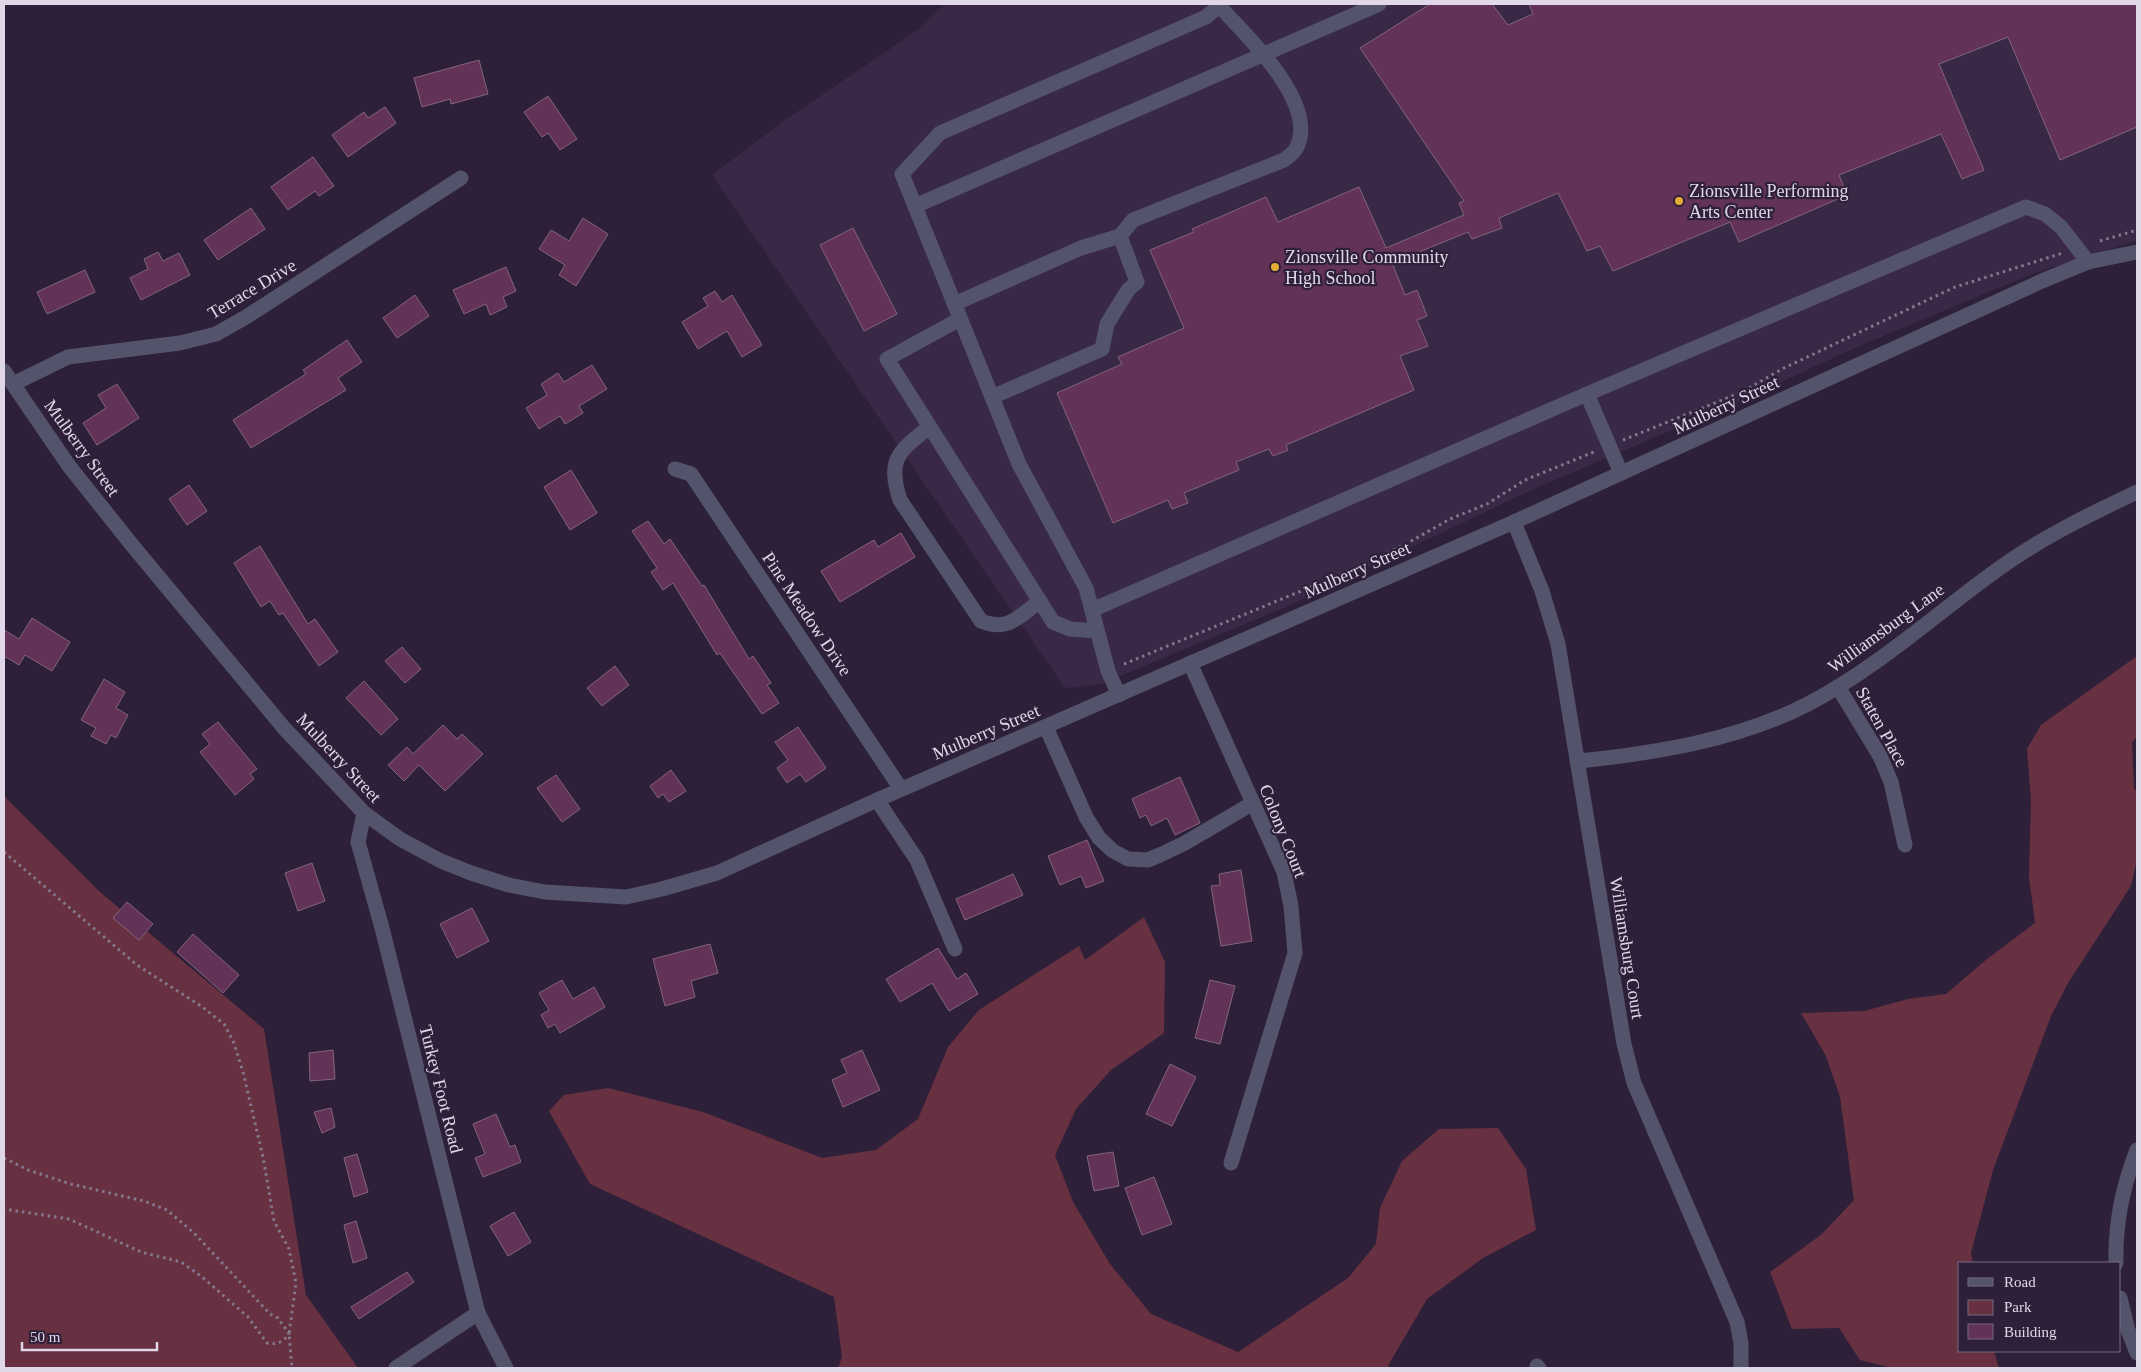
<svg xmlns="http://www.w3.org/2000/svg" width="2141" height="1372" viewBox="0 0 2141 1372" font-family="Georgia,serif">
  <style>
    .built { fill: #3a2847 }
    .green { fill: #683142 }
    .building { fill: #623257; stroke: #83657b }
    .lines { fill: none; stroke-linecap: round; stroke-linejoin: round }
    .path { stroke: #84788d; stroke-width: 3; stroke-dasharray: 2.5 4; stroke-linecap: butt }
    .minor { stroke: #53546c; stroke-width: 15 }
    .poi-dot { fill: #e5ad35; stroke: #2e2039; stroke-width: 2 }
    .labels { text-anchor: middle; stroke-width: 4.5; stroke-linejoin: round; paint-order: stroke }
    .poi-label { font-size: 18px; fill: #e0d7e8; stroke: #2e2039; text-anchor: start }
    .street-label { font-size: 18px; fill: #e0d7e8; stroke: #2e2039 }
  </style>
  <rect width="100%" height="100%" fill="#2e2039"/>
  <polygon class="built" points="945,4 2137,4 2137,241 2032,274 1857,347 1740,401 1529,491 1286,607 1101,684 1065,688 712,175 788,118 922,27"/>
  <g class="green">
    <polygon points="2137,656 2137,737 2132,742 2134,788 2137,792 2137,859 2131,886 2068,983 2051,1016 1993,1170 1971,1253 1973,1263 1960,1263 1960,1351 1994,1351 1999,1368 1893,1368 1860,1360 1839,1328 1792,1329 1770,1272 1822,1234 1854,1200 1840,1097 1826,1056 1801,1013 1864,1011 1908,999 1946,994 1987,959 2035,923 2029,877 2031,799 2027,749 2041,725"/>
    <polygon points="4,796 100,892 264,1029 306,1295 358,1368 4,1368"/>
    <polygon points="1144,917 1165,962 1164,1033 1111,1070 1076,1109 1055,1155 1073,1202 1110,1264 1151,1314 1238,1352 1348,1278 1376,1244 1380,1208 1402,1161 1439,1129 1498,1128 1526,1169 1536,1230 1483,1258 1427,1299 1389,1364 1389,1368 838,1368 842,1357 834,1297 590,1184 549,1111 564,1095 608,1088 703,1112 822,1158 876,1150 918,1119 948,1047 979,1010 1079,946 1085,960"/>
  </g>
  <g class="building">
    <polygon points="1430,4 1492,4 1508,25 1533,14 1529,4 2137,4 2137,127 2060,160 2008,37 1939,64 1984,170 1962,179 1941,134 1839,175 1847,195 1739,242 1730,222 1613,271 1600,246 1587,251 1558,193 1499,218 1502,228 1472,239 1468,232 1392,263 1405,295 1417,290 1427,316 1417,320 1428,346 1400,356 1414,390 1286,445 1288,450 1273,456 1269,449 1236,462 1239,470 1184,493 1188,503 1172,509 1168,500 1113,523 1057,393 1122,364 1118,357 1184,328 1150,250 1194,232 1192,229 1266,197 1278,222 1359,187 1386,248 1464,215 1459,203 1464,201 1360,48"/>
    <polygon points="479,60 488,94 451,104 450,99 422,107 414,78"/>
    <polygon points="548,96 577,139 560,150 548,133 542,137 524,112"/>
    <polygon points="385,107 396,123 348,157 332,135 364,112 368,118"/>
    <polygon points="313,157 334,186 319,196 315,191 288,210 271,187"/>
    <polygon points="251,208 265,229 218,260 204,240"/>
    <polygon points="583,218 608,234 576,286 559,275 565,265 539,249 551,230 569,241"/>
    <polygon points="853,228 897,314 864,331 820,245"/>
    <polygon points="158,252 163,261 179,253 190,275 141,300 130,278 148,269 144,259"/>
    <polygon points="506,267 516,291 503,297 507,307 490,315 486,304 464,314 453,290"/>
    <polygon points="85,270 95,292 47,314 37,292"/>
    <polygon points="715,291 722,302 732,295 762,345 742,357 727,331 698,349 682,322 708,306 703,298"/>
    <polygon points="415,295 429,316 397,338 383,318"/>
    <polygon points="347,340 362,362 338,378 346,390 251,448 233,420 306,374 303,370"/>
    <polygon points="592,365 607,389 579,406 583,413 565,424 560,416 539,429 526,408 547,395 541,384 558,373 564,382"/>
    <polygon points="117,384 139,418 97,445 83,423 106,408 98,395"/>
    <polygon points="571,470 597,513 570,530 544,487"/>
    <polygon points="189,485 207,511 187,525 169,499"/>
    <polygon points="648,521 664,544 670,539 702,586 704,585 749,659 753,656 771,683 767,685 779,703 762,714 720,653 717,655 673,583 663,590 651,572 657,568 632,531"/>
    <polygon points="901,533 915,557 840,602 821,571 874,540 878,547"/>
    <polygon points="260,546 308,624 315,619 338,652 319,666 283,613 279,615 270,601 261,607 234,563"/>
    <polygon points="32,618 70,642 52,671 25,655 19,665 4,656 4,630 19,639"/>
    <polygon points="402,647 421,669 405,683 385,661"/>
    <polygon points="615,666 629,685 602,706 587,688"/>
    <polygon points="104,679 125,692 116,708 128,715 116,738 111,735 106,744 91,736 96,728 81,720"/>
    <polygon points="364,681 398,719 381,735 346,698"/>
    <polygon points="218,722 257,769 250,774 254,779 235,795 200,752 210,744 202,734"/>
    <polygon points="443,725 457,739 462,734 483,754 445,791 419,765 404,781 388,765 407,747 413,754"/>
    <polygon points="798,727 826,768 806,782 800,774 787,783 777,768 788,760 775,742"/>
    <polygon points="671,770 686,791 669,802 663,794 658,798 650,786"/>
    <polygon points="556,775 580,809 562,822 537,788"/>
    <polygon points="1180,777 1200,823 1175,835 1167,818 1151,826 1146,815 1140,818 1132,799"/>
    <polygon points="1087,840 1104,881 1086,888 1081,876 1060,885 1048,856"/>
    <polygon points="312,863 325,901 298,911 285,873"/>
    <polygon points="1241,870 1252,941 1221,946 1211,886 1220,885 1219,874"/>
    <polygon points="1013,874 1023,895 965,920 956,899"/>
    <polygon points="127,902 153,924 139,940 113,918"/>
    <polygon points="472,908 489,941 457,958 440,924"/>
    <polygon points="193,934 239,975 223,993 177,952"/>
    <polygon points="710,944 718,973 691,981 695,997 665,1006 653,959"/>
    <polygon points="938,948 957,979 966,973 978,994 949,1011 932,983 900,1002 886,979"/>
    <polygon points="562,980 573,999 594,987 605,1007 560,1033 555,1024 548,1028 541,1015 549,1010 539,993"/>
    <polygon points="1210,980 1235,986 1220,1044 1195,1038"/>
    <polygon points="333,1050 335,1079 310,1081 309,1053"/>
    <polygon points="862,1050 880,1090 843,1107 832,1080 847,1073 841,1060"/>
    <polygon points="1170,1064 1196,1077 1172,1126 1146,1114"/>
    <polygon points="331,1108 335,1127 322,1133 314,1112"/>
    <polygon points="496,1114 510,1147 515,1145 521,1162 483,1177 475,1158 485,1154 473,1124"/>
    <polygon points="1113,1152 1119,1186 1094,1191 1087,1156"/>
    <polygon points="357,1154 368,1192 354,1197 344,1158"/>
    <polygon points="1154,1177 1172,1224 1142,1235 1125,1188"/>
    <polygon points="514,1212 531,1242 508,1256 490,1226"/>
    <polygon points="356,1221 367,1258 353,1263 344,1225"/>
    <polygon points="407,1272 414,1282 359,1319 351,1307"/>
  </g>
  <g class="lines">
    <g class="path">
      <polyline points="2100,241 2137,230"/>
      <polyline points="1623,440 1742,392 1784,368 1955,287 2063,253"/>
      <polyline points="1124,664 1328,580 1406,544 1450,519 1487,504 1525,480 1594,452"/>
      <polyline points="4,852 137,965 201,1006 224,1024 234,1043 243,1072 263,1157 274,1221 289,1249 296,1283 289,1334 292,1368"/>
      <path d="M4,1158L28,1170L71,1184L144,1201L167,1210L194,1233L270,1314L278,1318L289,1334C283,1342 277,1345 267,1343L248,1317L201,1276L181,1262L141,1252L69,1219L4,1209"/>
    </g>
    <g class="minor">
      <polyline points="915,206 1379,4"/>
      <polyline points="954,304 1081,248 1120,236"/>
      <polyline points="960,319 887,359 1053,622 1070,629 1097,631"/>
      <polyline points="4,371 69,466 132,545 284,728 364,813 400,839 441,861 471,873 509,885 545,892 626,897 662,889 717,873 877,800 1514,522 2042,281 2088,262 2137,252"/>
      <polyline points="13,384 68,357 180,343 216,334 246,317 461,178"/>
      <polyline points="1587,394 1621,473"/>
      <path d="M992,397L1102,349L1107,324L1128,290L1137,282L1120,236L1133,220L1284,160C1288,157 1295,152 1297,147C1318,102 1246,35 1219,6"/>
      <path d="M928,428C898,452 887,460 900,500L981,621C1008,632 1018,617 1040,601"/>
      <polyline points="675,469 691,474 901,789"/>
      <polyline points="1514,522 1542,591 1558,644 1624,1044 1634,1083 1737,1322 1741,1343 1741,1368"/>
      <polyline points="1092,610 1587,394 2026,207 2045,214 2061,227 2088,262"/>
      <polyline points="1190,663 1284,872 1291,906 1295,953 1231,1163"/>
      <polyline points="1838,687 1880,756 1891,782 1905,845"/>
      <polyline points="1119,695 1108,671 1086,588 1019,464 902,174 940,133 1206,17 1219,6 1217,4"/>
      <polyline points="1046,727 1086,817 1099,838 1113,851 1128,859 1148,860 1162,854 1185,843 1253,803"/>
      <path d="M1579,761C1656,753 1738,740 1808,704C1875,669 1930,619 1990,575C2035,541 2086,516 2137,492"/>
      <polyline points="877,800 917,860 955,949"/>
      <polyline points="364,813 358,842 382,928 478,1313 506,1368"/>
      <path d="M2116,1263C2115,1223 2122,1188 2137,1150"/>
      <polyline points="2120,1298 2128,1330 2137,1353"/>
      <polyline points="1537,1366 1539,1368"/>
      <polyline points="396,1368 478,1313"/>
    </g>
  </g>
  <g class="poi-dot">
    <circle cx="1679" cy="201" r="5"/>
    <circle cx="1275" cy="267" r="5"/>
  </g>
  <g class="labels">
    <g class="poi-label">
      <text x="1689" y="197">Zionsville Performing<tspan x="1689" dy="21">Arts Center</tspan></text>
      <text x="1285" y="263">Zionsville Community<tspan x="1285" dy="21">High School</tspan></text>
    </g>
    <g class="street-label">
      <text transform="translate(252 289) rotate(-31)" y="6">Terrace Drive</text>
      <text transform="translate(1726 405) rotate(-25)" y="6">Mulberry Street</text>
      <text transform="translate(82 448) rotate(54)" y="6">Mulberry Street</text>
      <text transform="translate(1357 570) rotate(-24)" y="6">Mulberry Street</text>
      <text transform="translate(807 614) rotate(56)" y="6">Pine Meadow Drive</text>
      <text transform="translate(1886 628) rotate(-36)" y="6">Williamsburg Lane</text>
      <text transform="translate(1882 727) rotate(61)" y="6">Staten Place</text>
      <text transform="translate(986 732) rotate(-23)" y="6">Mulberry Street</text>
      <text transform="translate(339 758) rotate(47)" y="6">Mulberry Street</text>
      <text transform="translate(1283 831) rotate(68)" y="6">Colony Court</text>
      <text transform="translate(1627 948) rotate(81)" y="6">Williamsburg Court</text>
      <text transform="translate(441 1089) rotate(76)" y="6">Turkey Foot Road</text>
    </g>
  </g>
  <rect width="2141" height="1372" fill="none" stroke="#e0d7e8" stroke-width="10"/>
  <rect x="1958" y="1262" width="162" height="90" fill="#2e2039" stroke="#75697f"/>
  <rect x="1968" y="1278" width="25" height="8" fill="#53546c" stroke="#75697f"/>
  <text x="2004" y="1287" font-size="15" fill="#e0d7e8">Road</text>
  <rect x="1968" y="1300" width="25" height="15" fill="#683142" stroke="#75697f"/>
  <text x="2004" y="1312" font-size="15" fill="#e0d7e8">Park</text>
  <rect x="1968" y="1324" width="25" height="15" fill="#623257" stroke="#75697f"/>
  <text x="2004" y="1337" font-size="15" fill="#e0d7e8">Building</text>
  <path d="M22 1342v8h135v-8" fill="none" stroke="#e0d7e8" stroke-width="2.5"/>
  <text x="30" y="1342" font-size="15" fill="#e0d7e8" stroke="#2e2039" stroke-width="4" paint-order="stroke">50 m</text>
</svg>
